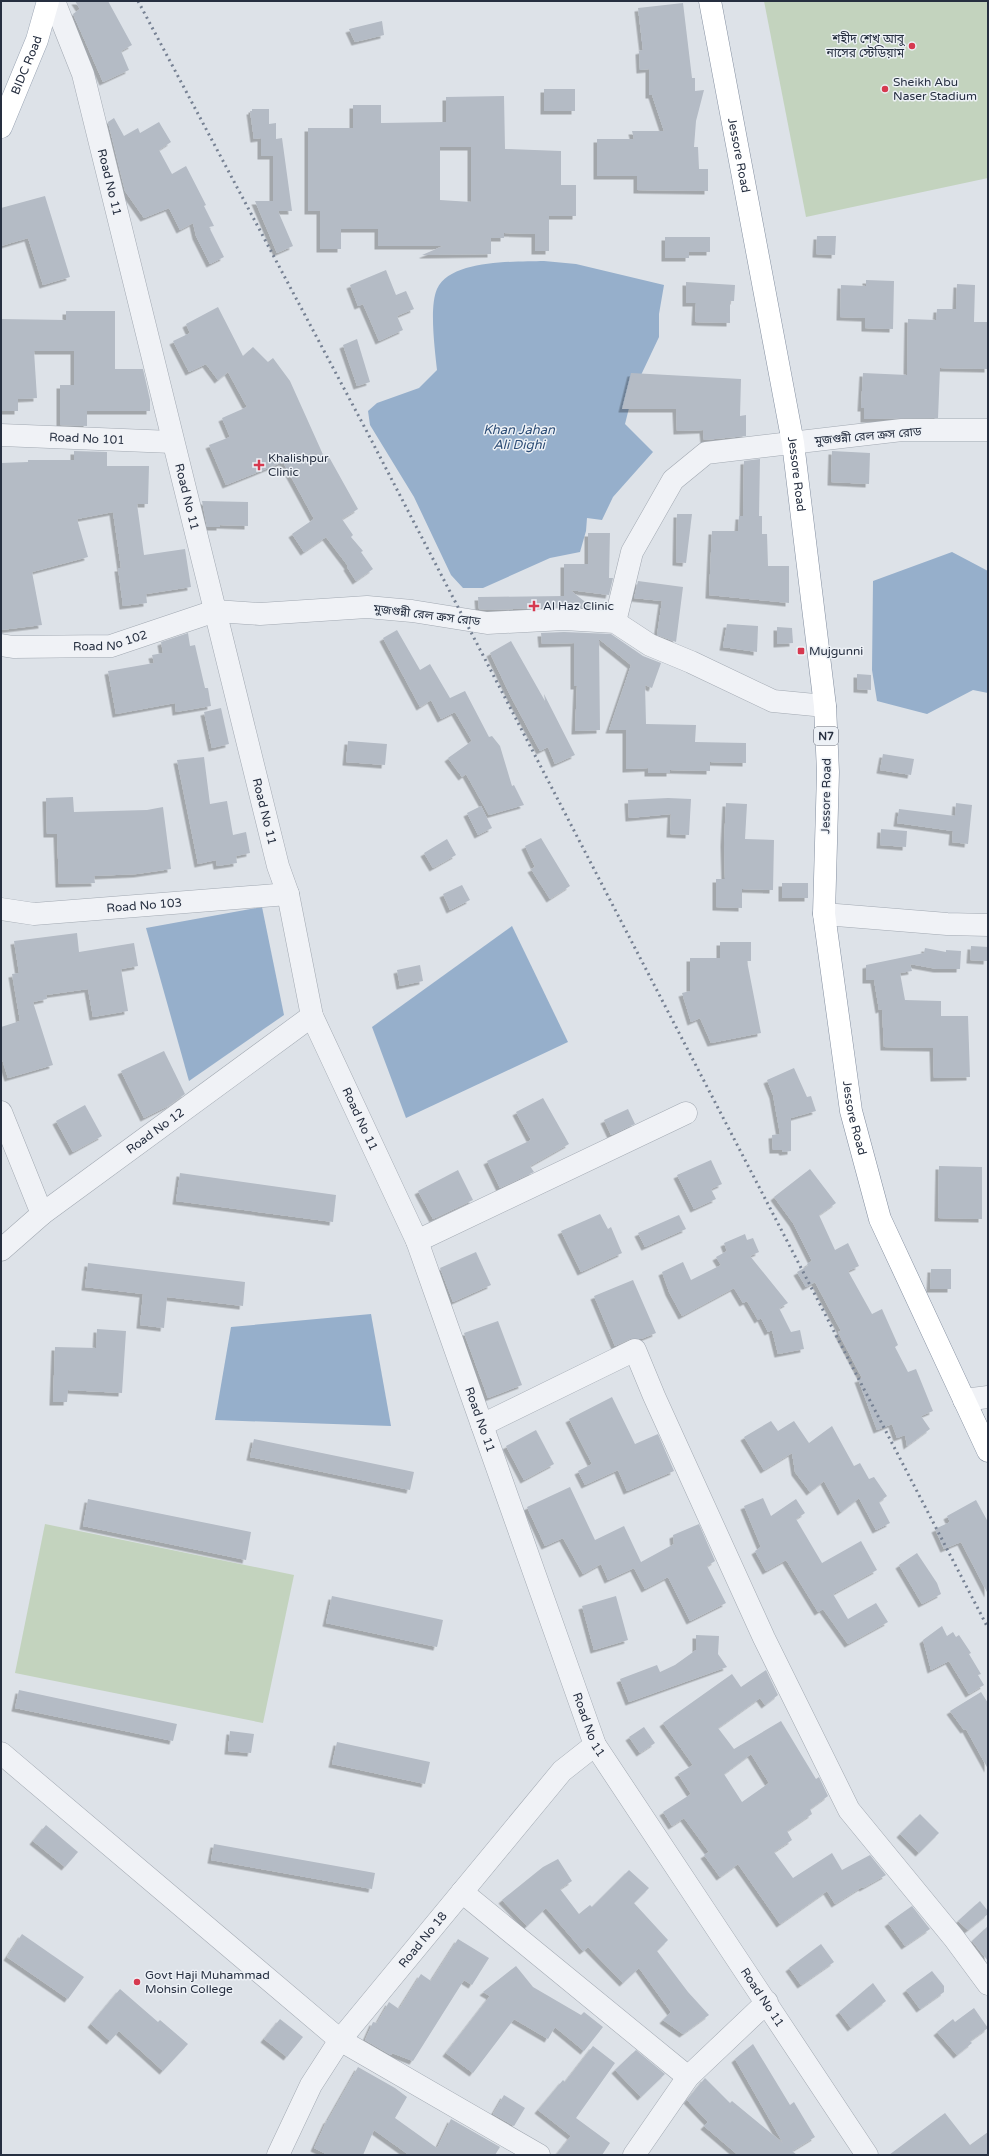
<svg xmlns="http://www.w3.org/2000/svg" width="989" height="2156" viewBox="0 0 989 2156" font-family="'Varela Round','Noto Sans Bengali',sans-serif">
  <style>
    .green { fill: #c3d3be }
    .water { fill: #96afcb }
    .building { fill: #b4bbc5; fill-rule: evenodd; filter: url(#shadow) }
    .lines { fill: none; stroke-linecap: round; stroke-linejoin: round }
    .minor-casing { stroke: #a2a9b2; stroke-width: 23 }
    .major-casing { stroke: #9ca6b5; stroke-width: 23 }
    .highway-casing { stroke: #848fa0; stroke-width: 23 }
    .minor { stroke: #f0f2f6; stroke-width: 22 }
    .major { stroke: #fff; stroke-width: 22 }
    .highway { stroke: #fff; stroke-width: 22 }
    .rail { stroke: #768193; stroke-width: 3; stroke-dasharray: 2 4; stroke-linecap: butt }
    .poi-dot { fill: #d6394f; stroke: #edf1f6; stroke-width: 1.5 }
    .labels { text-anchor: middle; stroke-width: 3; stroke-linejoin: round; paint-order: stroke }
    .shield { fill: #edf1f6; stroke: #626977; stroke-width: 1 }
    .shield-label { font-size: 11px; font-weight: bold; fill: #262f40 }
    .poi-label { font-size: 12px; fill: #262f40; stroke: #edf1f6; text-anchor: start }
    .street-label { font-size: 12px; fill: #262f40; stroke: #edf1f6 }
    .water-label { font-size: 13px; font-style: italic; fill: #2d4d76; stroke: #edf1f6 }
  </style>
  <defs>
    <filter id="shadow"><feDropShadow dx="-3.5" dy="3.5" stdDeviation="0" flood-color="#0004"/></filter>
  </defs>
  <rect width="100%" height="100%" fill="#dde2e8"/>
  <g class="green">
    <polygon points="764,1 988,1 988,178 806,217"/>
    <polygon points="45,1524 294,1575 263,1723 15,1673"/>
  </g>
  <g class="water">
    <path d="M544,261L576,264L664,285L659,314V337L633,392L625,424L653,452L613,497L602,520L587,518L586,531L580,552L550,558L483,588H463L451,575L414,497L370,425L368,411L377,403L419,388L437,370C435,350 429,307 437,289C451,259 516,262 544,261Z"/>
    <polygon points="952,552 988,571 988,693 973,690 927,714 877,701 872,670 873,581"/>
    <polygon points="262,907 284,1015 189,1081 146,928"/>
    <polygon points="512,926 568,1042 406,1118 372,1027"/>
    <polygon points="371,1314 391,1426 215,1420 231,1327"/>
  </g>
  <g class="building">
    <polygon points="75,1 108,1 132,45 121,51 129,70 103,82 73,14 80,9"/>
    <polygon points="683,3 692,78 695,78 695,91 704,90 696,121 694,147 698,147 699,169 708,169 708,191 637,190 637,176 597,176 597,139 634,139 632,131 664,131 652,95 649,95 649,69 640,70 639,51 643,50 638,8"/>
    <polygon points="382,21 384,35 355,42 349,29"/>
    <rect x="544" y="89" width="31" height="22"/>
    <path d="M504,96L505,149L561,151V185H576V216H549V251H535V234L504,233V238H491V254L422,255L443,246H378V229H341V249H320V211H308V128H353V105H381V123L446,122V97ZM440,147H471V202L440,200Z"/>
    <polygon points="252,109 269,109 269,124 276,123 276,139 282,138 292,211 278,211 293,246 277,253 255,201 273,201 273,156 261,156 261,138 254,139 250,111 252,111"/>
    <polygon points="114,118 124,136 138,128 140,133 159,122 171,142 159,150 172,174 186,166 206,205 204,206 214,226 209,227 224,257 210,264 196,236 193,223 180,230 169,208 144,218 125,191 108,122"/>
    <polygon points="45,196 70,277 43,285 28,238 1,246 1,208"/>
    <polygon points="817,236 836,236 835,255 816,254"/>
    <polygon points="665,237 710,237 710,252 689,252 689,258 665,258"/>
    <polygon points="386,270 396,295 406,291 414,309 397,316 403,330 379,341 363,304 358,306 350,285"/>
    <polygon points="866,280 894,281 893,329 865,328 865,318 840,317 841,285 866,286"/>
    <polygon points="686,282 735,285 734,301 730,301 730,323 695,322 696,303 686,303"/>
    <polygon points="957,284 975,285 974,322 988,322 988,369 940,368 938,418 864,419 864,408 861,408 863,373 907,375 908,319 936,320 937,309 956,309"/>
    <polygon points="218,307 243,356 253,347 268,362 273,358 290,381 325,459 329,457 358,509 342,519 353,535 351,537 363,551 361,552 373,569 356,581 347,567 348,566 326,537 304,552 292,534 314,519 283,462 226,485 209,445 230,437 222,418 247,407 228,372 218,380 206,364 189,372 173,341 190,333 186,324"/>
    <polygon points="66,311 115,311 115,369 143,369 150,400 150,411 87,411 87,426 60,425 60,385 74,385 74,351 34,351 37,398 18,399 18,411 1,411 1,319 66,320"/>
    <polygon points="357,339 370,382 357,386 343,345"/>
    <polygon points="631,373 741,379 740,416 746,415 746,436 704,440 703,430 677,431 676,409 622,409"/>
    <polygon points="74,451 107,452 107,466 149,466 148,504 137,504 144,555 185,549 191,587 146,594 147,603 123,606 118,568 121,568 113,512 77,519 88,557 32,572 42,625 1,630 1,463 28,462 28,460 74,460"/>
    <polygon points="832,451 870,453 869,484 831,482"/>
    <polygon points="760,459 759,516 762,516 762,534 767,534 768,566 789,566 789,603 709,595 712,531 738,531 739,516 743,516 744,461"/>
    <polygon points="202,501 248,502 248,526 220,525 220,527 207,527"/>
    <polygon points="677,514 692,514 686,563 676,562"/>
    <polygon points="588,533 610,533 609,578 613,578 609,595 570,590 593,608 563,607 488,610 479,609 478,597 564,596 564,564 588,564"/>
    <polygon points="638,581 683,587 676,642 657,635 662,601 634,598"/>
    <polygon points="727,624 758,626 757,652 723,647"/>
    <polygon points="777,627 792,628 793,643 777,644"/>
    <polygon points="397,630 420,670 430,664 450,698 465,691 489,737 492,736 500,746 512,786 514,785 524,805 489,815 466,774 462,777 448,758 472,741 455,712 441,719 431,700 420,707 383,638"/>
    <polygon points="564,632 611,634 643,656 661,663 652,688 645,685 646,724 696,725 695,742 746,743 746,763 710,762 710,771 670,770 670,773 648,773 648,768 626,769 626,730 609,730 631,665 599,639 600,730 575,731 577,686 574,686 574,643 542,644 541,633"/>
    <polygon points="188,633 190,646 195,645 205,688 208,688 211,706 176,712 175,703 116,714 108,671 154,663 152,655 163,653 161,642"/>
    <polygon points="511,641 545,701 544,694 575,755 555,764 548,747 540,751 510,695 490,653"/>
    <polygon points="857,674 871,675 871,690 857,689"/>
    <polygon points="221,708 229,744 212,748 204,712"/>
    <polygon points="348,741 387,744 385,765 346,762"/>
    <polygon points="883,754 914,759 911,775 880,770"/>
    <polygon points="204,757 210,804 227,801 233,835 246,832 250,853 236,856 237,863 217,866 216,860 198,864 177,760"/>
    <polygon points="73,797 74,812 147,810 163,807 171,869 137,874 94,876 95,883 59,884 57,834 47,834 46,798"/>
    <polygon points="668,798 691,799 689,835 670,834 671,814 629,818 628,800"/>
    <polygon points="726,803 747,804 745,839 774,840 773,890 742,889 742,908 716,907 716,879 725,879 724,843"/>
    <polygon points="956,803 972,805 968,844 952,842 953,831 897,823 899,809 955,816"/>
    <polygon points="481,806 492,828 478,835 467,813"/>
    <polygon points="881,829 907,831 906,847 880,845"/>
    <polygon points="541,838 570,886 550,899 531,869 535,867 525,846"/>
    <polygon points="447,839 456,855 433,868 424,853"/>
    <rect x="782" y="883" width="26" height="15"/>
    <polygon points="462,885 470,900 450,910 443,894"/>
    <polygon points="77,933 79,952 134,943 138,966 121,969 128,1011 93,1017 88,989 46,995 47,999 33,1002 53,1065 8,1078 1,1056 1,1027 20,1021 12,974 19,973 14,941"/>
    <polygon points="720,942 751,942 751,961 747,961 761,1033 711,1043 700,1018 691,1022 682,993 690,991 690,958 720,958"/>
    <polygon points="971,946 988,947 987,961 970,960"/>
    <polygon points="925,948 946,952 946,950 961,951 960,969 937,969 910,964 912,971 900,973 905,1000 941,1001 941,1016 968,1016 970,1077 934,1078 933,1048 884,1047 882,1009 879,1010 874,980 866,980 866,965 924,953"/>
    <polygon points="420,965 423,981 400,986 397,970"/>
    <polygon points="164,1051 185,1094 168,1106 144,1118 121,1071"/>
    <polygon points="794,1068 807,1097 811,1096 816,1111 791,1118 791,1151 783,1152 782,1150 773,1150 772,1135 780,1134 773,1095 767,1080"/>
    <polygon points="543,1098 569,1144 530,1166 534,1172 500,1188 487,1161 531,1140 516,1112"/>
    <polygon points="85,1105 102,1136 73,1152 56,1121"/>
    <polygon points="628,1109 635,1124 611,1135 604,1120"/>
    <polygon points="711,1160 722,1184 711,1189 716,1199 694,1209 677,1175"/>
    <polygon points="939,1166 982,1167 982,1219 938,1218"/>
    <polygon points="810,1169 836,1203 819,1215 835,1250 848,1243 859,1266 848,1271 872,1314 882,1309 898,1345 895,1347 908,1372 916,1369 933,1411 921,1416 930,1429 907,1446 905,1435 897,1438 892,1424 877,1430 858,1379 862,1378 838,1332 841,1331 815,1282 806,1287 797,1272 808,1266 807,1264 812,1261 793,1223 774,1197"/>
    <polygon points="458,1170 473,1200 433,1219 418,1191"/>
    <polygon points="180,1173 336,1195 333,1222 176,1201"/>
    <polygon points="600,1214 608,1229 611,1227 622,1253 581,1272 561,1231"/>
    <polygon points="679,1215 686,1229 645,1247 638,1233"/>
    <polygon points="745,1234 747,1240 753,1238 759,1252 750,1256 788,1303 779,1308 791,1332 800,1330 804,1349 778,1354 772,1330 768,1332 761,1318 758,1320 747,1301 743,1303 734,1288 682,1316 669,1292 662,1272 683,1262 691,1280 721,1265 716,1257 727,1251 724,1243"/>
    <polygon points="476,1252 491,1285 453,1302 440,1268"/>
    <polygon points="88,1263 245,1282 243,1306 167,1297 164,1328 140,1325 143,1294 85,1287"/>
    <polygon points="931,1269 951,1269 951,1289 930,1289"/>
    <polygon points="633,1280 656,1333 641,1339 630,1339 615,1346 594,1296"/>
    <polygon points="498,1321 522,1385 488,1398 464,1333"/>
    <polygon points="97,1329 126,1331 122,1393 68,1390 67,1402 53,1402 55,1347 96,1348"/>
    <polygon points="612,1397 635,1444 658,1434 674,1471 627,1491 618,1470 585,1485 578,1471 592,1464 569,1419"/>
    <polygon points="771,1421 778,1431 794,1421 809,1443 832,1426 854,1466 860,1463 869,1479 874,1477 887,1496 879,1502 890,1523 876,1530 859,1498 841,1512 824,1481 810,1492 795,1472 792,1453 764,1470 744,1437"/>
    <polygon points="536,1430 554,1464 524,1480 506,1446"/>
    <polygon points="254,1439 414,1472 410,1490 250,1457"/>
    <polygon points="570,1487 595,1540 624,1526 641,1562 674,1544 673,1535 699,1524 715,1561 707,1566 726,1603 690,1621 668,1577 645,1589 634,1568 608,1580 601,1564 583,1574 563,1538 545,1546 527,1507"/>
    <polygon points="763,1498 771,1516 796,1499 805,1513 796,1519 822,1563 861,1541 877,1570 833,1594 848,1619 876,1603 888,1622 848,1644 823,1609 818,1612 786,1560 766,1571 755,1551 761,1547 744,1506"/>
    <polygon points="88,1499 251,1532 246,1560 83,1526"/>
    <polygon points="976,1500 988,1522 988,1594 961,1542 944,1549 935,1529 950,1522 947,1516"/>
    <polygon points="917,1553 937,1583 941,1594 922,1604 899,1565"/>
    <polygon points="332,1596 443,1620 437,1647 326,1623"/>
    <polygon points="616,1596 628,1640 594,1650 582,1606"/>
    <polygon points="942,1626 947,1636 953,1632 956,1637 959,1635 971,1653 969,1654 981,1674 978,1675 984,1685 969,1694 949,1661 931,1670 923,1640"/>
    <polygon points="696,1635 719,1636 718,1654 727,1667 629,1702 620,1679 657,1665 660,1672 675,1665 696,1650"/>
    <path d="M766,1670L778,1695L765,1705L760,1698L718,1728L734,1749L781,1721L816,1779L819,1777L828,1796L810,1809L812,1814L787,1831L792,1840L774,1852L793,1878L832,1853L842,1870L870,1855L886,1875L863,1888L862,1887L835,1904L827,1891L780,1924L738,1864L720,1877L704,1855L709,1852L684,1818L672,1826L663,1812L691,1794L678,1774L693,1765L663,1723L732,1674L741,1687ZM751,1754L769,1783L742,1802L724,1774Z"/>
    <polygon points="19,1690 177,1724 173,1741 15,1708"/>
    <polygon points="981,1692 988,1703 988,1769 966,1729 964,1730 950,1711"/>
    <polygon points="644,1727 655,1743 640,1753 629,1737"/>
    <polygon points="230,1731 254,1734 251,1753 228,1751"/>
    <polygon points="337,1742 430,1762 425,1784 332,1764"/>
    <polygon points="920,1814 939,1833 919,1853 900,1834"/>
    <polygon points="46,1825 78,1852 65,1867 33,1841"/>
    <polygon points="214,1844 375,1873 372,1889 211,1860"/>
    <polygon points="558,1859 572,1881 560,1889 579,1914 590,1905 592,1907 629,1870 649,1888 634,1903 668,1940 657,1951 688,1992 709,2015 683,2034 663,2020 671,2012 639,1968 623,1983 588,1947 583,1951 546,1908 527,1926 502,1900 543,1867"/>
    <polygon points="980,1901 988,1911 988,1914 968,1930 958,1921"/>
    <polygon points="912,1906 930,1929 905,1946 888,1923"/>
    <polygon points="988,1926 988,1961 972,1941"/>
    <polygon points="22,1934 84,1977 68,1999 7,1957"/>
    <polygon points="458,1939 489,1958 472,1985 464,1980 413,2061 392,2053 391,2055 365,2040 373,2022 377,2023 389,2002 399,2009 421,1974 431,1981"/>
    <polygon points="821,1944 834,1962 801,1985 789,1968"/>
    <polygon points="516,1966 533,1987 581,2015 584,2012 603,2027 584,2051 555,2027 548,2039 514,2019 473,2073 446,2053 490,1996 483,1992"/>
    <polygon points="932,1971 944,1986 944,1992 920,2009 906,1990"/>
    <polygon points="873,1983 886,2001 851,2028 839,2012"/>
    <polygon points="120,1989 158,2022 160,2020 188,2044 163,2071 119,2031 110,2041 91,2024"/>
    <polygon points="974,2008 988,2028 970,2041 972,2043 957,2055 937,2032 953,2019 955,2022"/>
    <polygon points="280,2019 303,2037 287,2057 264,2039"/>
    <polygon points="753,2044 790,2105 794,2102 815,2137 792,2151 797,2155 738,2155 704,2126 708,2122 687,2100 705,2078 730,2103 732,2101 783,2143 735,2059"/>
    <polygon points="593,2046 615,2063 576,2118 610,2143 602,2155 556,2155 571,2136 538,2110 563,2080 565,2082"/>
    <polygon points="636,2050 665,2074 641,2097 615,2070"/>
    <polygon points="358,2067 395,2088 407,2097 395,2118 437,2148 451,2119 500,2147 495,2155 409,2155 374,2130 363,2155 328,2155 314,2148 327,2120 328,2120"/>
    <polygon points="504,2095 525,2108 514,2126 493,2114"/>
    <polygon points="945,2113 970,2145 988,2132 988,2155 889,2155"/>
  </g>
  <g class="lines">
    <g class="minor-casing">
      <g id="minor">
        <path id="s1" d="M54,1L83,74L278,866L288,894L312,1016L417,1241L595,1745L867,2155"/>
        <path id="s2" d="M1,435L172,442"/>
        <polyline points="615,622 632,552 673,480 706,453 902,430 988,430"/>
        <path id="s3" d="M1,645L13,647L111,646L215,611L260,614L367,607L412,611L487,623L564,619L615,622L650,645L691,662L773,701L825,706"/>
        <path id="s4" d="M1,909L34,914L288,894"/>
        <polyline points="824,914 947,924 988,925"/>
        <polyline points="1,1112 42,1214"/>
        <polyline points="417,1241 686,1113"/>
        <path id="s5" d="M1,1250L42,1214L312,1016"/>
        <polyline points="964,1400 988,1397"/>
        <polyline points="482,1425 635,1350 654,1396 764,1638 849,1810 954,1938 988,1984"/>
        <polyline points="1,1753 340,2040 539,2155"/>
        <polyline points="462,1892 688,2077"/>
        <path id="s6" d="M278,2155L311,2085L340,2040L562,1771L595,1745"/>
        <polyline points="634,2155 688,2077 767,2002"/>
      </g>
    </g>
    <g class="major-casing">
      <g id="major">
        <path id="s7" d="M1,127L37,40L48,1"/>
      </g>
    </g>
    <g class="highway-casing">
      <g id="highway">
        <path id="s8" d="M710,1L793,443L825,706L828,772L824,914L851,1111L880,1219L988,1451"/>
      </g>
    </g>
    <use href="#minor" class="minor"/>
    <use href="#major" class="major"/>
    <use href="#highway" class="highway"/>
    <polyline class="rail" points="138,1 365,428 988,1628"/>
  </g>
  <g class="poi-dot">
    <circle cx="912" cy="46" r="4"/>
    <circle cx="885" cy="89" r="4"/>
    <path d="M257 459h4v4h4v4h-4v4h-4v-4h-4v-4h4z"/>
    <path d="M532 600h4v4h4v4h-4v4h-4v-4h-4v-4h4z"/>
    <rect x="797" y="647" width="8" height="8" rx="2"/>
    <circle cx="137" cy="1982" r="4"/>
  </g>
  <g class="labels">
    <rect class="shield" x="814" y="727" width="24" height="18" rx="3"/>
    <g class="shield-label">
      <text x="826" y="740">N7</text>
    </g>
    <g class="poi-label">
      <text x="904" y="43" text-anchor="end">শহীদ শেখ আবু<tspan x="904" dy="14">নাসের স্টেডিয়াম</tspan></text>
      <text x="893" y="86">Sheikh Abu<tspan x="893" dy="14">Naser Stadium</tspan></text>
      <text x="268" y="462">Khalishpur<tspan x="268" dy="14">Clinic</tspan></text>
      <text x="543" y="610">Al Haz Clinic</text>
      <text x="809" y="655">Mujgunni</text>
      <text x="145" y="1979">Govt Haji Muhammad<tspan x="145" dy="14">Mohsin College</tspan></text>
    </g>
    <g class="street-label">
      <text dy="4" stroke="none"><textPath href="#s7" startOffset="67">BIDC Road</textPath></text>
      <text dy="4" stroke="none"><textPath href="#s8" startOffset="157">Jessore Road</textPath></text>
      <text dy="4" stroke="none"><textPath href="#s1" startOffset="190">Road No 11</textPath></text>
      <text transform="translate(868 436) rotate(-5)" y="4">মুজগুন্নী রেল ক্রস রোড</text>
      <text dy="4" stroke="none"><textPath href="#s2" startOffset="86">Road No 101</textPath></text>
      <text dy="4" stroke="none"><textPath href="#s8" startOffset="481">Jessore Road</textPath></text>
      <text dy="4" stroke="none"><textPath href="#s1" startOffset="514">Road No 11</textPath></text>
      <text transform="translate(427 615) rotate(7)" y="4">মুজগুন্নী রেল ক্রস রোড</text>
      <text dy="4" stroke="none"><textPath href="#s3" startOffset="110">Road No 102</textPath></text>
      <text transform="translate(826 796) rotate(-89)" y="4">Jessore Road</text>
      <text dy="4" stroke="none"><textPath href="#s1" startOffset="838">Road No 11</textPath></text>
      <text dy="4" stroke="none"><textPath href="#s4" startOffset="144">Road No 103</textPath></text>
      <text dy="4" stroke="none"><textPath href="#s8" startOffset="1129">Jessore Road</textPath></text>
      <text dy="4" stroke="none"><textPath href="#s1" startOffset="1162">Road No 11</textPath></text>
      <text dy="4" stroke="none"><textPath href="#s5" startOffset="195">Road No 12</textPath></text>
      <text dy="4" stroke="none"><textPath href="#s1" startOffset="1486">Road No 11</textPath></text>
      <text dy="4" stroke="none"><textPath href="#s1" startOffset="1810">Road No 11</textPath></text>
      <text dy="4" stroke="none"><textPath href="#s6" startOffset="261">Road No 18</textPath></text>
      <text dy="4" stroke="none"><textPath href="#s1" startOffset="2134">Road No 11</textPath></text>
    </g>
    <g class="water-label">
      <text x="519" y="434">Khan Jahan<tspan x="519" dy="15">Ali Dighi</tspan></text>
    </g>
  </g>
  <rect width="989" height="2156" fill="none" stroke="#262f40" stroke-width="4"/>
</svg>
